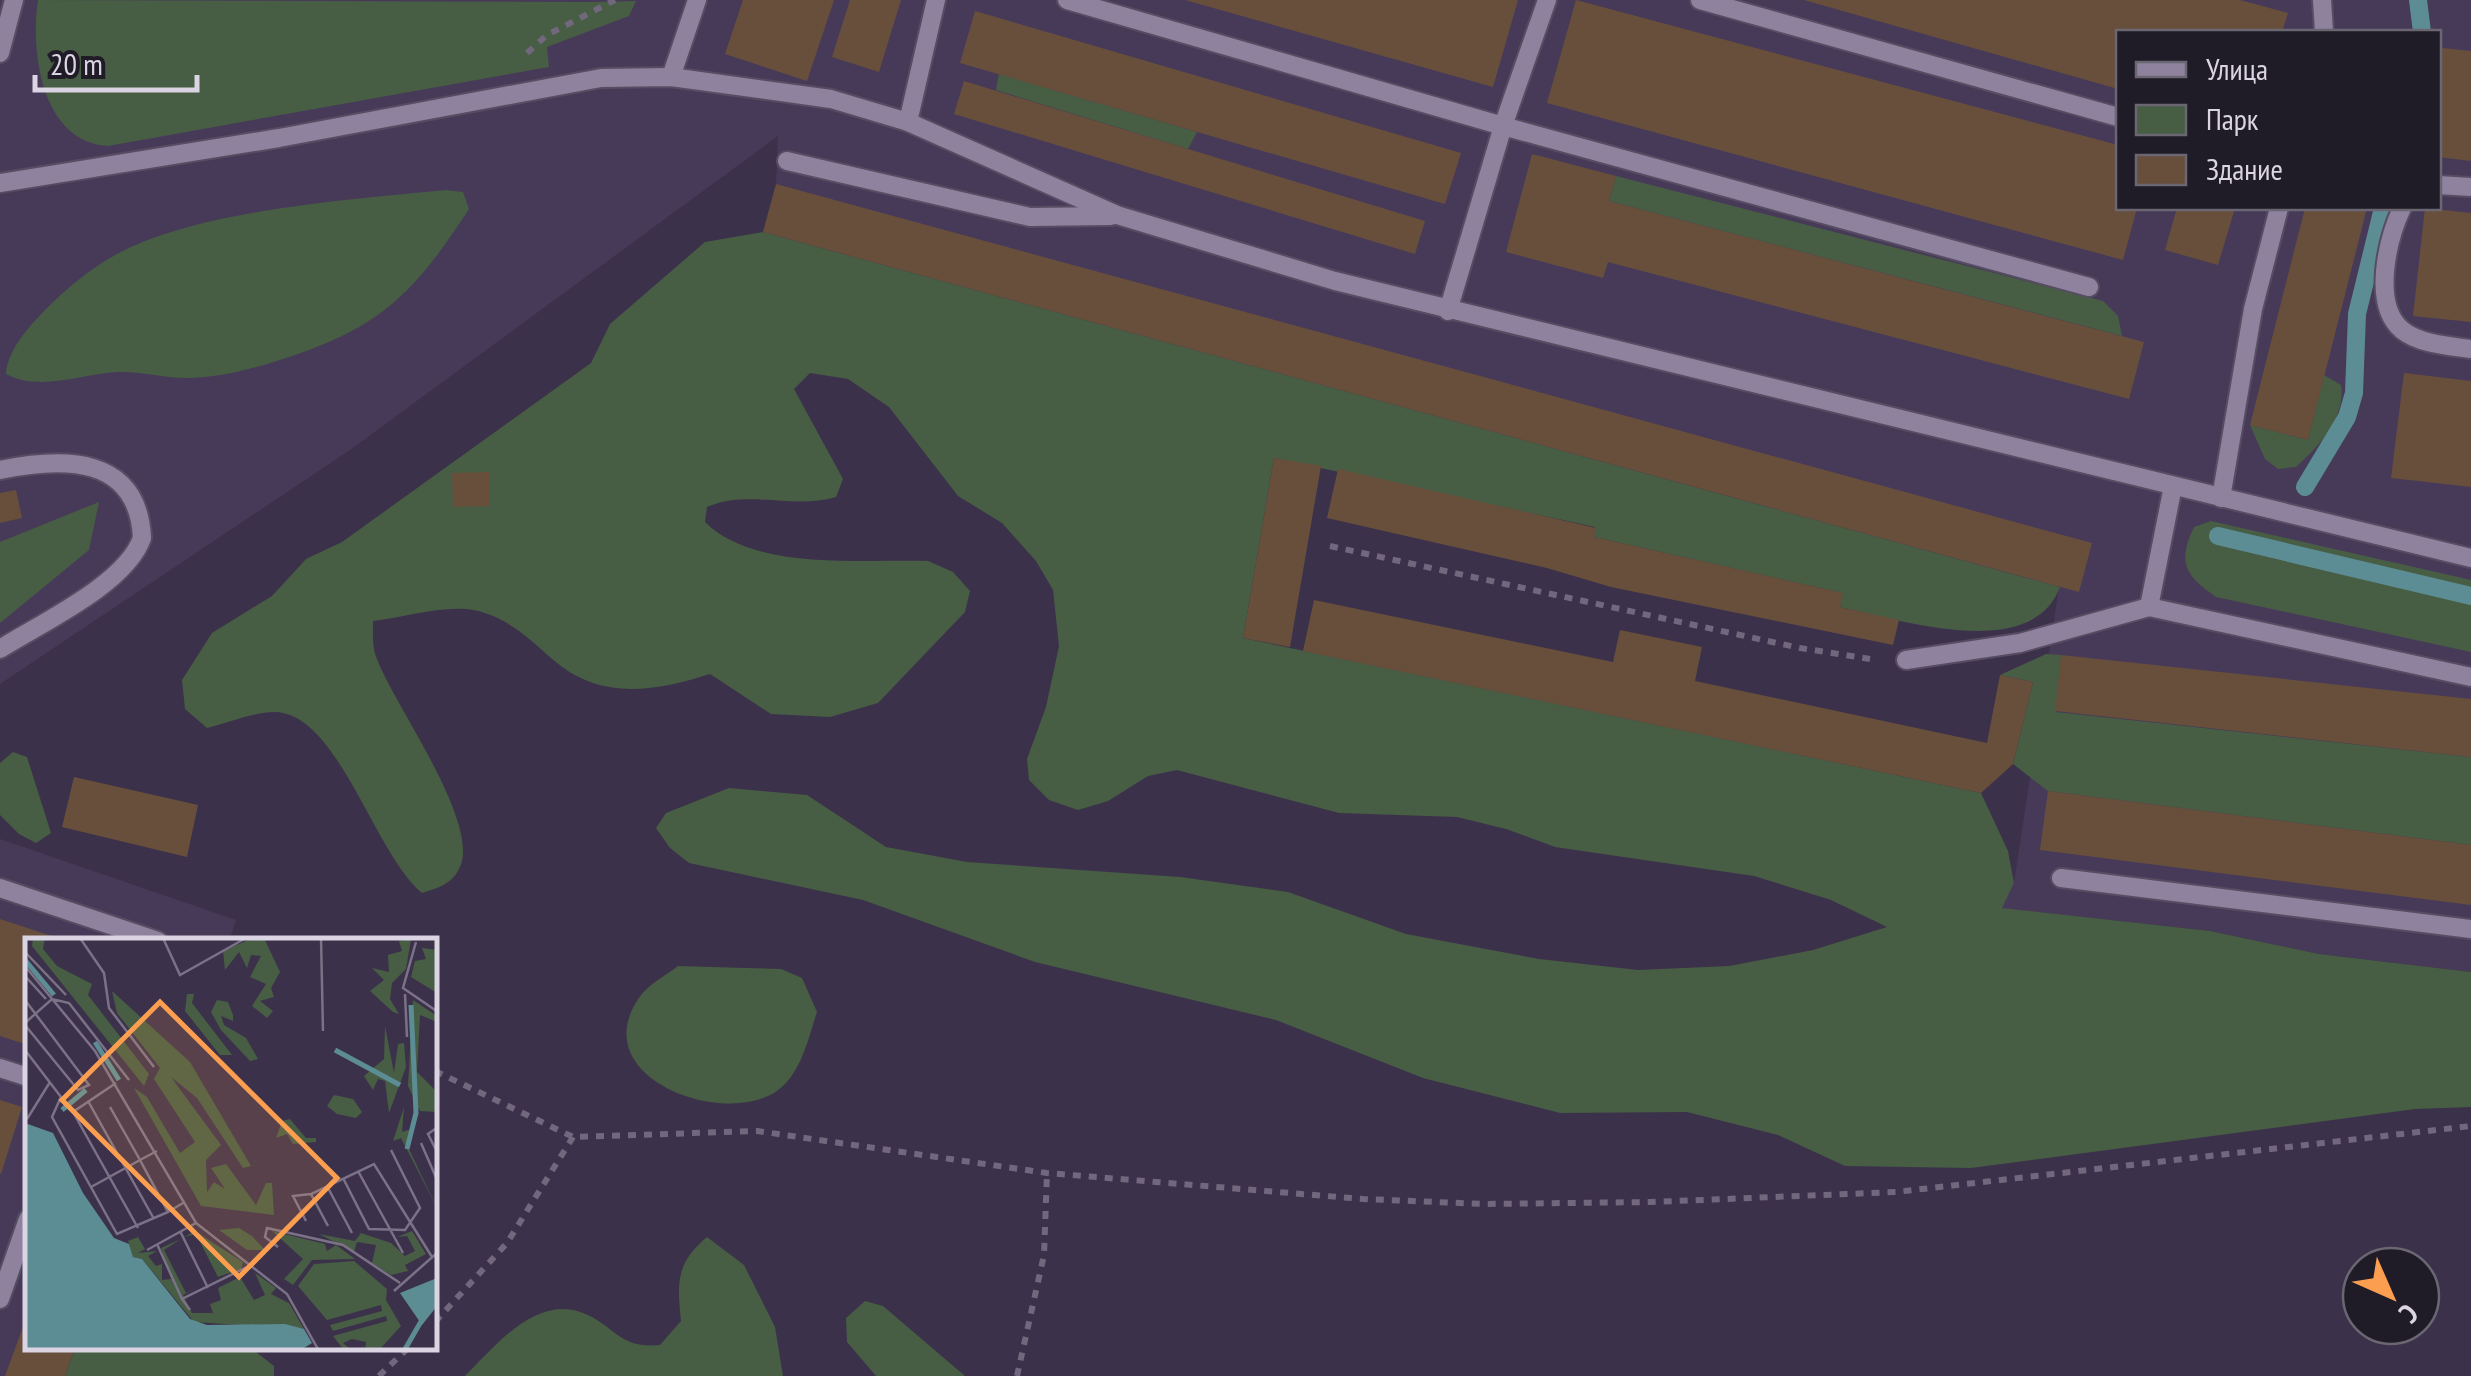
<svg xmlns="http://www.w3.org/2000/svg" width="2471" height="1376" viewBox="0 0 2471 1376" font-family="'PT Sans Narrow',sans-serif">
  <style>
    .built { fill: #473a59; fill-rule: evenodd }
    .green { fill: #475d44 }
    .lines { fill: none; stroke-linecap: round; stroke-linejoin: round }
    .stream { stroke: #5c8d94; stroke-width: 18 }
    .building { fill: #684f3c }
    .minor-casing { stroke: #564d62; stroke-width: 22 }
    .path { stroke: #71687e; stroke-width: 6; stroke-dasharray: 8 8; stroke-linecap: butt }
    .minor { stroke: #8e829f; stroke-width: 18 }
    .inset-river { fill: none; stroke: #5c8d94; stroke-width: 5 }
    .inset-road { fill: none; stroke: #7b7287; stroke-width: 2.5 }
    .view { fill: #fb9e50; fill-opacity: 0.15; stroke: #fb9e50; stroke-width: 5 }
    .inset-edge { fill: none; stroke: #dad4e3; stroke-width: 5 }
  </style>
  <rect width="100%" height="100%" fill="#3c314a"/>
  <g class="built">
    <path d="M0,0H2471V972L2319,954L2210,931L2001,908L2014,883L2059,587L763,232L776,184L778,136L350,450L0,684ZM2118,32H2438V208H2118Z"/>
    <polygon points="0,839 236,920 229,941 28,941 28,1348 83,1349 73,1376 0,1376"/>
  </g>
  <g class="green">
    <path d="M38,0L596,2L636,1L629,16L547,47L549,67L108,146C42,142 30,53 38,0Z"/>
    <polygon points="999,74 1197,132 1188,149 996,90"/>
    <polygon points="1616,176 2103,301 2118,316 2122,336 1609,201"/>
    <path d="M446,190L463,192L469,209C411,298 378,329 277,361C247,370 218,378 187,378C164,378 141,371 118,372C80,374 40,392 6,374C8,349 28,328 45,310C70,285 98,262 131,247C215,209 354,199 446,190Z"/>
    <path d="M763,232L2060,587C2032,663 1900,620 1840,607L1842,593L1594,537L1595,527L1274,458L1243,638L1981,793L2008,851L2014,883L2002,908L2210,931L2319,954L2471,972V1107L2415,1109L1971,1168L1845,1166L1778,1135L1687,1112L1560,1113L1423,1078L1276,1020L1035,962L863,900L689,863L670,848L656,828L666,813L729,788L807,795L886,847L967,862L1180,877L1288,892L1406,934L1539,959L1638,970L1729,966L1813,950L1887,927L1831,900L1754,876L1555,847L1506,829L1457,817L1339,813L1177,770L1148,776L1108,801L1078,810L1049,800L1029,780L1027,759L1046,707L1059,646L1053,590L1036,561L1002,523L958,496L889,407L848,379L810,373L794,389L843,479L836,497C792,510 749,489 707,507L705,522C754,571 861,559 928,561L953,572L970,591L965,612L878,703L830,717L771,714L710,674C653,692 599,701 551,658C528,637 505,616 473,610C443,605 402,618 373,621C373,633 372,648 377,659C393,703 483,826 459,869C451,885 437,888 422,893C375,855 338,713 275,712C254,712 228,723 207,728L185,709L182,680L212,633L272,596L306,559L342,542L591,363L610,324L705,242Z"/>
    <path d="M2324,375L2341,385C2346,418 2319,446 2296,467L2278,469L2265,459L2250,425L2308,440Z"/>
    <polygon points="99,502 89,550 0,623 0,542"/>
    <path d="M2211,521L2471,580V652L2216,597C2185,576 2177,562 2194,527Z"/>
    <polygon points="2046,654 2061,655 2056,712 2471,757 2471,845 2048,791 2013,764 2033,682 2000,675"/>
    <polygon points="13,752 27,757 51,833 36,843 19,834 0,815 0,763"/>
    <path d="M678,966L781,969L802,978L817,1012C808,1039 801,1076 774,1093C718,1127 582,1075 641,995C650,984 666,975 678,966Z"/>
    <path d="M707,1237L744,1265L775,1327L783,1376H465C494,1347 536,1294 583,1313C616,1326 618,1349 660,1345L681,1321C677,1282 676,1263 707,1237Z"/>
    <polygon points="865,1301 883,1306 965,1376 876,1376 847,1342 846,1318"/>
    <polygon points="75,1349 252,1349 274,1366 274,1376 65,1376"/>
  </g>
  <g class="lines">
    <g class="stream">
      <polyline points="2418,0 2422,32"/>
      <polyline points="2305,487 2347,417 2354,393 2357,314 2383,208"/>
      <polyline points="2218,536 2471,596"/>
    </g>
  </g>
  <g class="building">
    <polygon points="743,0 834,0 807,81 725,54"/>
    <polygon points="850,0 901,0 879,72 832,57"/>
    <polygon points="1185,0 1518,0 1493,87"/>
    <polygon points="1576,0 2118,145 2118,208 2137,208 2123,260 1547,103"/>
    <polygon points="1804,0 2240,0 2288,13 2282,32 2118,32 2118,89"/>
    <polygon points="975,11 1461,153 1445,204 960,63"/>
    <polygon points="2442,48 2471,51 2471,161 2438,157"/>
    <polygon points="964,81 1425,221 1415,254 954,114"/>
    <polygon points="1532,154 1616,176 1609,201 2144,342 2129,399 1608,262 1603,278 1506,252"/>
    <polygon points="776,184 2092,543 2079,592 763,232"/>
    <polygon points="2177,208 2235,208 2218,265 2165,250"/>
    <polygon points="2305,208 2367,208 2308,440 2250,425"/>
    <polygon points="2425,208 2471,213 2471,322 2413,316"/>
    <polygon points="2404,373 2471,381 2471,487 2391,478"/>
    <polygon points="1274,458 1321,466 1290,647 1243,638"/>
    <polygon points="1338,469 1596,528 1594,537 1843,593 1840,607 1899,620 1893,645 1611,587 1547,568 1327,518"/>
    <polygon points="489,472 490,506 453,507 452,473"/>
    <polygon points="16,490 22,518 0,523 0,493"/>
    <polygon points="1314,600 1613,662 1620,630 1702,647 1695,681 1987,743 2000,675 2033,682 2013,764 1981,793 1303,651"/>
    <polygon points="2061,655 2471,699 2471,757 2055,711"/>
    <polygon points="74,777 198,805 187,857 62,827"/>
    <polygon points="2048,791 2471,845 2471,905 2040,850"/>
    <polygon points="0,919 64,940 28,941 28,1045 0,1036"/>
    <polygon points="0,1100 22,1107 1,1174 0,1173"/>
    <polygon points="27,1316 28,1348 75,1348 65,1376 5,1376"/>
  </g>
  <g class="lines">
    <g class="minor-casing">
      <g id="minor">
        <polyline points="1067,0 1503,126 1448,311"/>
        <polyline points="1547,0 1503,126 2089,287"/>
        <polyline points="1700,0 2118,117"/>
        <polyline points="2322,0 2324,32"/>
        <polyline points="0,53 14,0"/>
        <polyline points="671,77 697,0"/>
        <polyline points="908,122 936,0"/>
        <polyline points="787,161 1030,217 1111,216"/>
        <polyline points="0,183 279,138 601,78 671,77 831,99 908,122 1117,215 1335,281 2471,558"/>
        <polyline points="2438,185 2471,187"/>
        <path d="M2402,208C2388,238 2371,304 2402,330C2419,344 2449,346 2471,349"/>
        <path d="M0,470C63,457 138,455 142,538C126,584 41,623 0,649"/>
        <polyline points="2221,498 2253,309 2279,208"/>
        <polyline points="2149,607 2471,677"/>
        <polyline points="1906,660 2020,643 2149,607 2173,486"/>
        <polyline points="2061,878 2471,929"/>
        <polyline points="0,888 158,941"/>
        <polyline points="0,1068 28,1077"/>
        <polyline points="0,1299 28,1219"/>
      </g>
    </g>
    <g class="path">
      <polyline points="527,53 547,35 615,0"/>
      <polyline points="1330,546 1800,648 1870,659"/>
      <polyline points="435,1071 573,1137 757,1131 1047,1173 1363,1199 1483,1204 1652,1202 1896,1192 2471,1126"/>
      <polyline points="435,1322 507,1243 573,1137"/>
      <polyline points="379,1376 408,1348"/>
      <polyline points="1017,1376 1044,1255 1047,1173"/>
    </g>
    <use href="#minor" class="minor"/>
  </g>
  <g transform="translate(25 938)">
    <rect width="412" height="412" fill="#3c314a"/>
    <path d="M8,0H20L18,11L32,28L67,46L63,57L124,136L119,148L7,8ZM228,0H239L255,34L246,50L249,59L235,63L248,73L242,80L227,68L241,46L225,39L236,18L226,17L222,30L214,14L200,32L198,13ZM386,1L381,31L367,45L365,61L374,76L368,74L345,53L359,42L347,30L364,34L363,17L377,13L374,3ZM397,10L412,12V55L386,39L390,23L401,21ZM87,53L165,124L226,228L218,230L172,160L146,139L196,207L181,222L182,254L189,244L200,251L186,230L201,226L231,267L241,245H247L249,277L176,268L109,150L122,159L155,215L170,204L129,141L135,130L92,75ZM162,56H169L167,65L207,117H195L160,73ZM192,62L203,64L208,77V83L196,78L199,87L221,100L233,121L225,123L196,92L186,74ZM388,62L412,78V84L395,77L392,134L412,154V174L395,173L383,148ZM360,88L369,135L373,106L379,105L381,129L364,175L360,143L353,141L348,152L339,138L359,121ZM309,157L328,161L337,174L331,180L312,176L302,168ZM379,169L377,194L386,191L383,209L412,270L376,200L368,203ZM265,181L281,200H291V204L268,206L262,196L251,200L257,183ZM214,290L227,298L240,312H222L194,292ZM170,293L218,324L216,331L193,339L171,296L159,299ZM247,293L300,306L302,313L311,307L330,321L287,322L268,347L259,341L278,321ZM387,293L401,316L380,327L383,333L366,337L347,325L351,307L332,304L329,314L294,296L330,303L336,295L366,305L380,318L390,313L382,298L372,299ZM113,299L120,311L113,315L132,313L123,318L131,328L137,326V342L146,341L136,310L156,301L139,312L161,355L179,346L158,357L167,375H188L185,366L196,362L193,350L215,339L229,362L240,357L230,335L251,350L246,356L264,365L279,391L169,384L117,321L108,319L103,303ZM329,323L362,351L361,362L376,388L354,412H340L341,404L327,401L318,405L326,412H319L308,398L362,383L361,378L308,393L305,387L357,373L356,367L302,382L273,348L289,326Z" fill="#475d44"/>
    <path d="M0,185L28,195L58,255L89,300L104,306L108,319L117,321L165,381L182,387L260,386L279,391L287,405L274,413L0,412ZM412,340V368L397,387L375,355Z" fill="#5c8d94"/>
    <path class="inset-river" d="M0,22L29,57M70,104L94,142M310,112L375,147M37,172L61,152M382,211L391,175L386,67M379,413L398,380"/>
    <path class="inset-road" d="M55,0L79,35L84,70L129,129M138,0L155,37L221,0M296,0L298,93M391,4L378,50L413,74M0,14L41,57M0,28L70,113L171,285L262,356L294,413M0,38L21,61M380,56L382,99M0,62L64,147L53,152L0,87M0,85L27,61L44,65L104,142M0,112L36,159L27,179L92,296L143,274M91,145L48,174L113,290M63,163L129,281M2,181L25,144M413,189L403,196L413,216M396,205L413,244M132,213L115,222L143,274L158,265M333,233L378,315M318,240L344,291L380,292L395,270L366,212M302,248L327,295M66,249L115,222L85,169M281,283L268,258L286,256M303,288L286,256L349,226L407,319M155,293L183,350M132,306L157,361M253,309L240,299L242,290L318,307L375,345M122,312L171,285M369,353L413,314M165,372L157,361L228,326"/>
    <path class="view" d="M135,64L312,240L214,339L37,162Z"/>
    <rect width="412" height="412" class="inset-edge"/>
  </g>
  <rect x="2116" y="30" width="325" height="180" fill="#201c27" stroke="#6a6672" stroke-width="2.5"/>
  <rect x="2136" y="62" width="50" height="15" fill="#8e829f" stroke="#6a6672" stroke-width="2.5"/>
  <text x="2206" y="80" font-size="30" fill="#dad4e3">Улица</text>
  <rect x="2136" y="105" width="50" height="30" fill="#475d44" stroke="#6a6672" stroke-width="2.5"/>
  <text x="2206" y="130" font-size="30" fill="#dad4e3">Парк</text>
  <rect x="2136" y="155" width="50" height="30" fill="#684f3c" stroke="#6a6672" stroke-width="2.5"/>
  <text x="2206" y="180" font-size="30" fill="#dad4e3">Здание</text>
  <g transform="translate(2391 1296) rotate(135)"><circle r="48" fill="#201c27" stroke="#6a6672" stroke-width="2.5"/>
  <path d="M0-8L18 38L0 25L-18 38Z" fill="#fb9e50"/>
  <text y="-15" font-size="28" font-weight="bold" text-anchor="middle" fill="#dad4e3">С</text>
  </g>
  <path d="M35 75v15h162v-15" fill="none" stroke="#dad4e3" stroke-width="5"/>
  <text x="50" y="75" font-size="30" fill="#dad4e3" stroke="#201c27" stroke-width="8" paint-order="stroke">20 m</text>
</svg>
